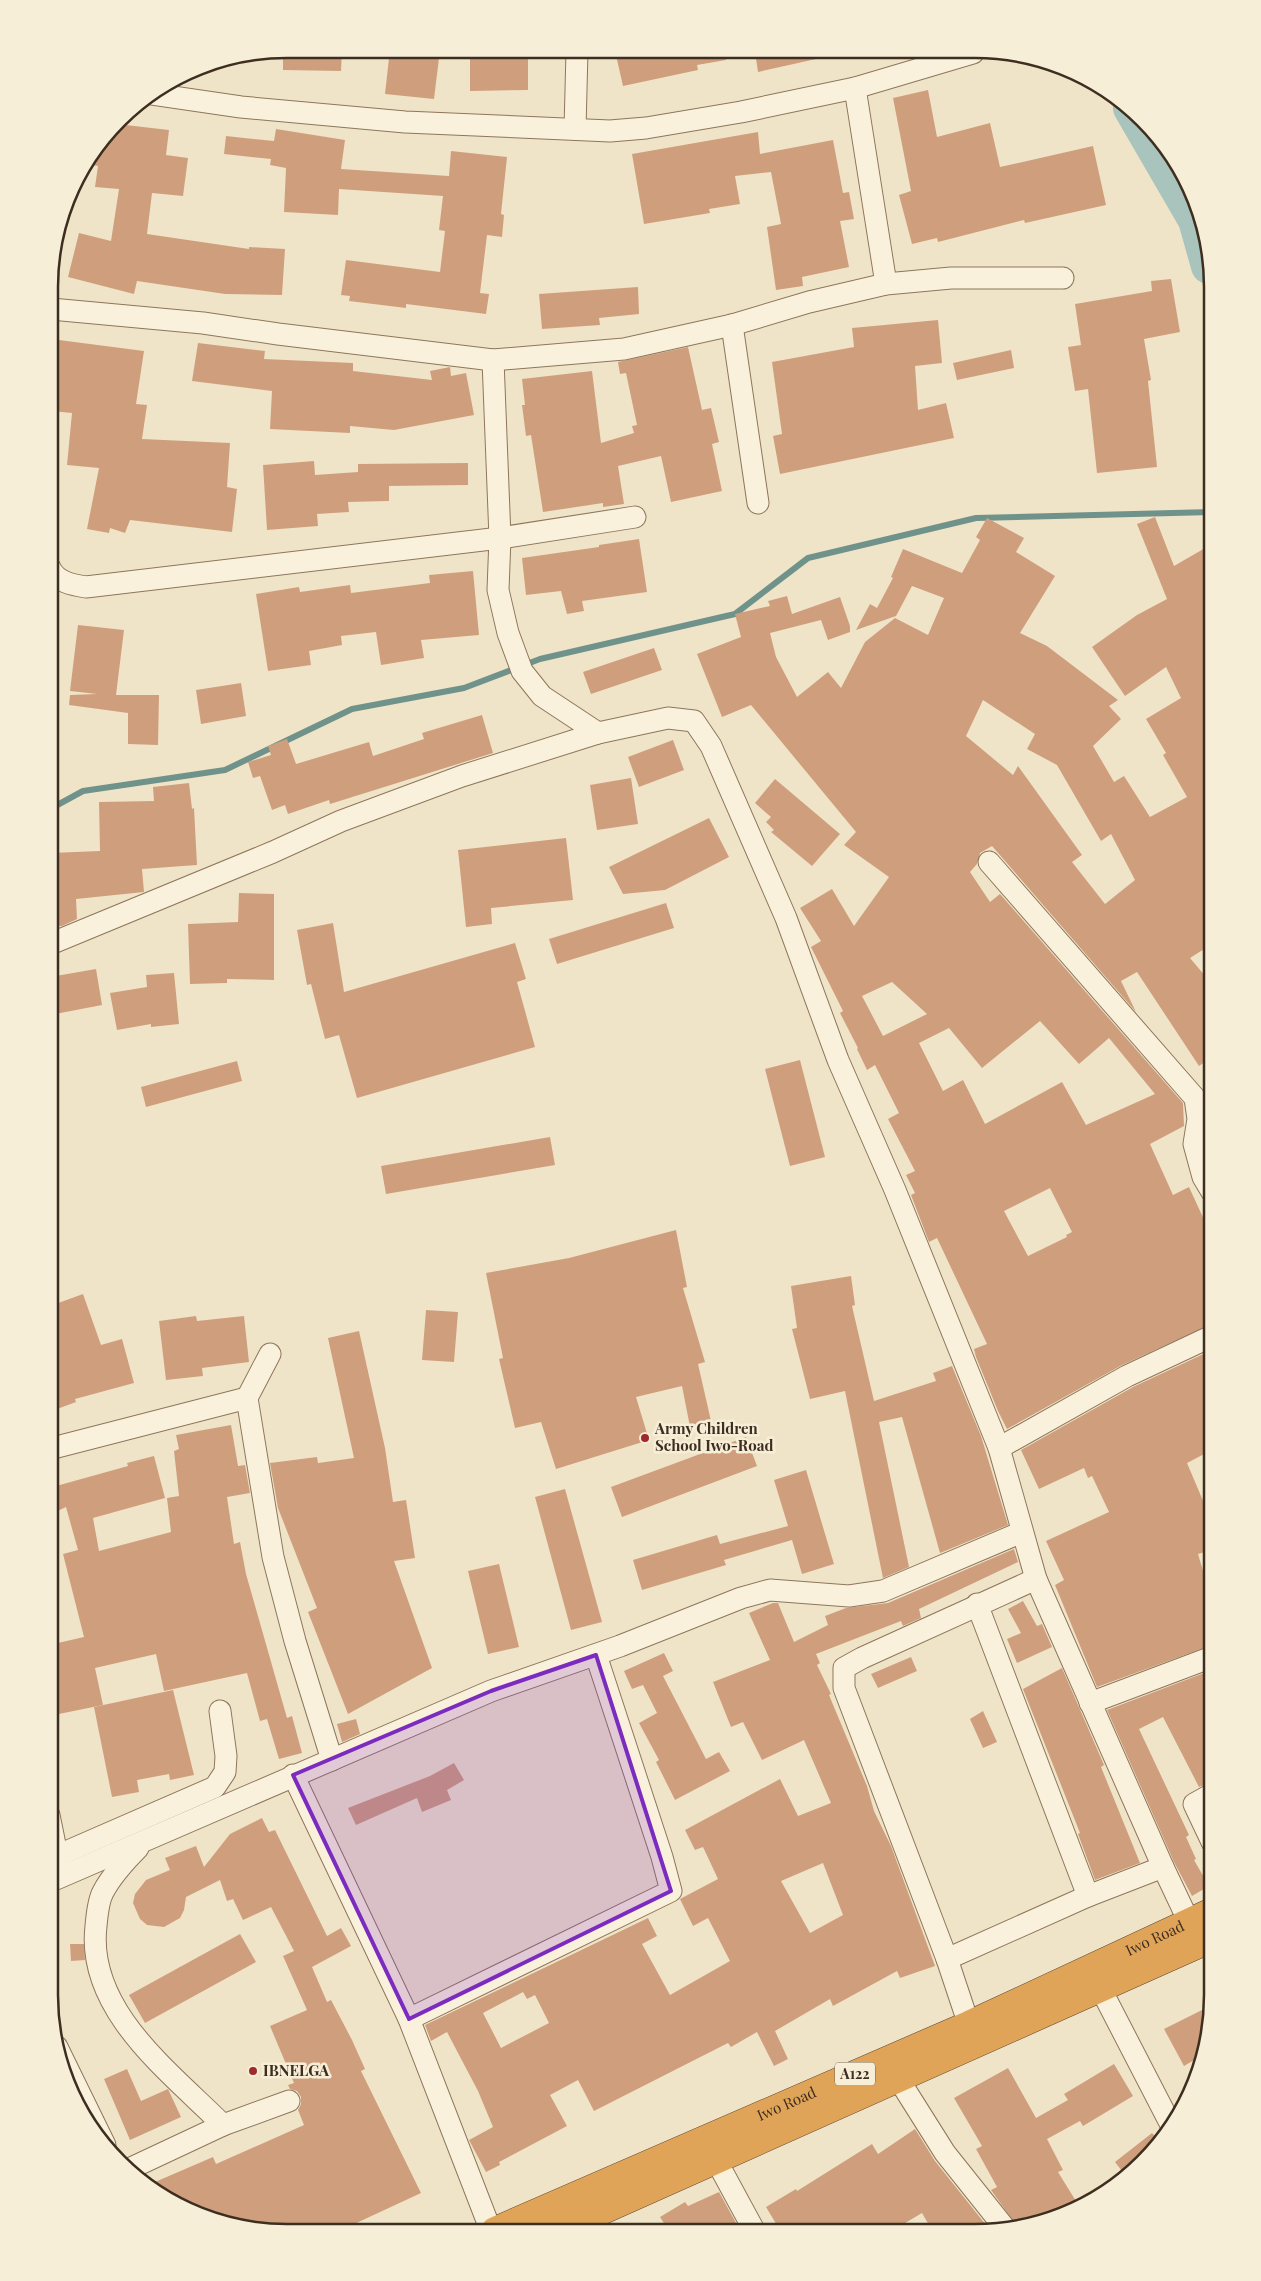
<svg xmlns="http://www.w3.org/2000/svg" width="1261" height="2281" viewBox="0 0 1261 2281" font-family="'Playfair Display',serif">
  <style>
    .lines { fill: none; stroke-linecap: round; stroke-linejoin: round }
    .stream { stroke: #6f938a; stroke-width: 6 }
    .river { stroke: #a9c4bc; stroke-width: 36 }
    .building { fill: #cf9f7d; fill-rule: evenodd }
    .minor-casing { stroke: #8d765c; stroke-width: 23 }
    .highway-casing { stroke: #5b4430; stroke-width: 29 }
    .minor { stroke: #faf1dc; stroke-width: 21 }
    .highway { stroke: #e0a458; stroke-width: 28 }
    .marked { fill: #7b2cbf; fill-opacity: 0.2; stroke: #7b2cbf; stroke-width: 4; stroke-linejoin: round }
    .poi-dot { fill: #9e2a2b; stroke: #f7eed8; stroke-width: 2 }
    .labels { text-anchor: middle; stroke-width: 5; stroke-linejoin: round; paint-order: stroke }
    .shield { fill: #f7eed8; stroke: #756857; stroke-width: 1 }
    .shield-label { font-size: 14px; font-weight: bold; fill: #3d2e20 }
    .poi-label { font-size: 15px; font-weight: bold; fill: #3d2e20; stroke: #f7eed8; text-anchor: start }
    .street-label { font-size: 15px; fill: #3d2e20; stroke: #f7eed8 }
    .rim { fill: none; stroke: #3d2e20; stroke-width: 2.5 }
  </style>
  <rect width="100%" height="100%" fill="#f0e4c8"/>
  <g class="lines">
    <polyline class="stream" points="50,809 83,791 225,770 352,709 464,688 540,659 735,614 808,558 976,518 1212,512"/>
    <polyline class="river" points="1131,108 1196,220 1209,266"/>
  </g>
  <g class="building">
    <polygon points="283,49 342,49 341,71 283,70"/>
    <polygon points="390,49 440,50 434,99 385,94"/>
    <polygon points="615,51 726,51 726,60 697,65 698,70 623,86"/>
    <polygon points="755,52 815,52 816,59 758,72"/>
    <polygon points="470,56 528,56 528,90 470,91"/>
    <polygon points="928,90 937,137 990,123 1000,167 1093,146 1106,205 1025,223 1024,220 938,242 937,238 912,244 899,195 911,191 893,98"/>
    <polygon points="117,124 169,130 166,155 188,158 183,196 152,193 147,234 249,249 249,247 285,249 282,295 225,294 137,281 134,294 68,277 79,233 111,241 119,189 95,187 98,166 86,164"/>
    <polygon points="276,129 345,140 341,169 449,176 451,151 507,157 501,214 504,215 502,237 487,235 480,293 489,294 486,314 406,304 406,308 349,301 350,296 341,295 346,260 440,272 445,231 439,230 443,196 339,189 338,215 284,212 286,168 270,165 271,159 224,154 226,136 274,141"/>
    <polygon points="758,132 760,154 833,140 843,193 849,192 854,219 840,221 849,267 802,277 803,286 776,290 767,227 781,224 771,172 735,176 740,204 709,209 710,213 644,224 632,154"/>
    <polygon points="1171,279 1180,332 1144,339 1151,380 1148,381 1157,467 1097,473 1088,389 1075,391 1068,347 1081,345 1075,304 1152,291 1151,281"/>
    <polygon points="638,287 639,314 599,318 600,325 542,329 539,294"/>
    <polygon points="938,320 942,363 915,366 918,410 946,403 954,438 780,474 773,436 782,434 772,362 854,347 852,328"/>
    <polygon points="59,340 144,351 136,404 147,405 142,439 230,443 227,487 237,489 232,532 130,520 125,533 110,528 109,533 87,529 99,468 67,465 72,413 51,411 51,363 56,364"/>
    <polygon points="198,343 265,351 264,359 353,363 353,371 432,380 430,371 450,367 451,376 466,373 474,415 394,430 350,426 350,433 270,429 272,391 192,381"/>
    <polygon points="688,347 702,410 711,408 719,442 712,444 722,491 671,502 661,456 618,466 624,504 603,507 603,503 543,512 531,435 526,436 522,405 525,405 522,379 592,371 601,443 634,433 632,426 637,425 626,373 620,374 618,362"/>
    <polygon points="1011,350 1014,368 957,380 953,363"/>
    <polygon points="314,461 315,475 358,472 358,464 468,463 468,485 389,486 389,501 348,502 349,512 317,514 318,526 267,530 263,465"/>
    <path d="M1155,517L1174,566L1212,544V602L1204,607L1212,625V669L1205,672L1212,686V944L1190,958L1212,984V1057L1199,1066L1137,972L1121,981L1136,1012L992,846L980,853L977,864L970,872L990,902L1000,894L1183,1103L1184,1126L1150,1144L1173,1195L1189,1187L1212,1237V1324L1122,1365L1007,1429L998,1411L976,1357L974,1349L987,1344L937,1238L929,1242L911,1195L915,1193L906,1175L915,1171L888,1119L899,1113L875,1065L867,1070L857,1049L858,1048L840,1013L843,1011L811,947L821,941L800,908L832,889L854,926L889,877L844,845L856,832L751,705L722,717L697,654L741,637L735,614L770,606L768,601L787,596L792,614L840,597L850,626V632L828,640L821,620L770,633L776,657L797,697L828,672L841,688L865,642L895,618L928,635L944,598L912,586L896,616L856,630L870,604L877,608L893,578L891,577L903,549L962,573L980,540L976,537L987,518L1024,538L1016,552L1055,576L1020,633L1047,646L1118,700L1109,706L1121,719L1093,746L1114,782L1124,776L1150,817L1187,797L1163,755L1166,753L1146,719L1181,698L1166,667L1125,696L1092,647L1137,615L1167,599L1137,524ZM983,700L1035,734L1027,749L1057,765L1101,841L1111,834L1135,880L1105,904L1072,862L1082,855L1018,766L1013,775L966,736ZM892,982L927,1014L883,1036L862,996ZM1040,1021L1079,1064L1109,1038L1155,1094L1086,1125L1062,1082L985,1124L963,1080L943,1091L919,1043L949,1028L982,1068ZM1050,1188L1072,1232L1066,1235L1067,1237L1028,1256L1004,1211Z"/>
    <polygon points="639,539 647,592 582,601 584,611 567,614 561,591 526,595 522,558 599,547 599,545"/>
    <polygon points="473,571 479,635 421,640 424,658 381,665 376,632 341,636 342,645 309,651 311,665 268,671 256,594 299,587 300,592 350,585 351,593 430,583 429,575"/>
    <polygon points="78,625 124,630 116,695 159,695 158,745 128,744 128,713 69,705 70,695 97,694 70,691"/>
    <polygon points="654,648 662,670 591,694 583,672"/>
    <polygon points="241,683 246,716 201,724 196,690"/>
    <polygon points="482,715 493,753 330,804 329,800 288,814 285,805 272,810 260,776 253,778 248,762 271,755 268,746 287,739 296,764 369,742 373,756 424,739 422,733"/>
    <polygon points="673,740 684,770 639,787 628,757"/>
    <polygon points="631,778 638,824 597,830 590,785"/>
    <polygon points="775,779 840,834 812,866 771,832 774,830 766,822 771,817 755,803"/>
    <polygon points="189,783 192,809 194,808 197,865 142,869 144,892 76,899 77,919 62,926 50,926 50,853 100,851 99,802 154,801 153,787"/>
    <polygon points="709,818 729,857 665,890 623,894 609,867"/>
    <polygon points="566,838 573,900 491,908 492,924 466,927 458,850"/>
    <polygon points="239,893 274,894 274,980 227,979 227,983 190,984 188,924 238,922"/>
    <polygon points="666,903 674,928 557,964 549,939"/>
    <polygon points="333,923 344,992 515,943 526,979 517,982 535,1047 357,1098 339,1035 325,1039 311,984 307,985 297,930"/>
    <polygon points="96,969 102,1005 50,1015 50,977"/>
    <polygon points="174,973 179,1024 151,1027 151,1024 117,1030 110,993 147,987 146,975"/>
    <polygon points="800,1060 825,1157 790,1166 765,1069"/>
    <polygon points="237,1061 242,1081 146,1107 141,1087"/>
    <polygon points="550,1137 555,1165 386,1194 381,1166"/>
    <polygon points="676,1230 687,1287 683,1288 705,1362 698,1364 711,1421 690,1427 682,1386 636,1397 649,1440 556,1469 541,1422 515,1428 499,1359 503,1358 486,1273 569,1258"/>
    <polygon points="851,1276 855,1305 852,1306 874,1401 936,1381 933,1373 952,1366 981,1436 1008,1525 940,1553 902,1417 879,1422 909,1567 883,1578 845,1391 810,1399 792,1329 797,1328 791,1286"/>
    <polygon points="83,1294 101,1345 122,1339 134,1383 75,1399 76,1402 49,1412 50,1306"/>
    <polygon points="426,1310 458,1312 454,1362 422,1360"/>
    <polygon points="196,1316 197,1321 244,1316 249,1362 202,1368 203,1376 166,1380 159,1321"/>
    <polygon points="359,1331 385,1448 393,1502 406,1500 415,1558 394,1561 432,1668 348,1714 308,1612 317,1608 278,1508 270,1463 317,1457 318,1463 354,1458 328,1338"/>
    <polygon points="1212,1350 1212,1450 1187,1463 1212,1522 1212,1550 1198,1554 1209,1591 1212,1590 1212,1645 1097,1687 1055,1585 1064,1580 1046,1541 1109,1512 1092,1476 1088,1478 1084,1468 1039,1489 1021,1450 1133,1387"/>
    <polygon points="231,1425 238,1466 245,1465 250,1493 227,1497 234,1544 240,1542 246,1574 287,1718 292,1716 302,1753 279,1759 267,1719 260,1721 247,1673 164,1691 156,1654 95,1668 103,1705 49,1716 49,1645 84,1637 63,1554 78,1550 66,1507 49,1515 49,1488 128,1466 127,1463 154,1456 165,1498 93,1518 99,1551 171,1532 167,1498 179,1496 174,1451 179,1449 176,1435"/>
    <polygon points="746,1437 757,1466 622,1517 611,1487"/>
    <polygon points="806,1470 834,1564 802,1574 792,1540 724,1560 726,1565 642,1590 633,1560 717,1535 720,1544 788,1526 774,1480"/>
    <polygon points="565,1489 602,1622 571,1630 535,1497"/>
    <path d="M1014,1549L1018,1562L919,1609L921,1618L903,1626L901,1621L816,1654L820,1663L817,1665L831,1694L829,1695L867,1786L874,1811L891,1846L935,1966L900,1978L897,1971L833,2006L830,1999L775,2031L788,2059L774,2066L757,2032L731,2047L728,2043L594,2111L578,2080L550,2095L567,2126L499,2162L500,2165L486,2172L469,2140L493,2127L478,2091L447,2032L431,2041L425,2025L648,1918L657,1936L642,1944L670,1995L730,1961L708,1918L693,1926L680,1899L718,1879L703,1847L695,1850L685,1830L780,1779L798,1816L831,1803L804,1740L762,1760L743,1722L731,1727L713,1682L770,1660L749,1613L773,1603H778L794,1642L828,1625L825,1616L846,1608L888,1603ZM823,1863L843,1915L810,1933L781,1881ZM523,1992L527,1999L535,1995L549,2023L501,2048L483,2013Z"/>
    <polygon points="499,1564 519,1647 488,1654 468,1571"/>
    <polygon points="1023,1601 1037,1626 1042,1624 1052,1647 1017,1663 1007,1639 1021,1633 1008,1609"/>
    <polygon points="664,1653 673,1671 663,1676 706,1759 719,1752 730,1771 675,1800 656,1762 659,1760 639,1723 657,1713 643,1685 632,1689 624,1671"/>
    <polygon points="911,1657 917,1671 878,1688 871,1674"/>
    <polygon points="1062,1668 1104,1765 1101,1767 1140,1863 1095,1880 1078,1834 1080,1833 1023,1689"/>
    <polygon points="1212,1670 1212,1782 1199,1787 1163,1717 1139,1729 1189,1835 1186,1837 1196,1859 1194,1860 1209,1886 1192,1896 1174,1862 1107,1710"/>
    <polygon points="173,1690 194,1775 170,1780 169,1774 137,1780 139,1792 112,1797 94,1707"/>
    <polygon points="983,1711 997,1742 983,1748 970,1719"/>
    <polygon points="356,1719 360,1734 342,1742 337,1724"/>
    <polygon points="454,1763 464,1780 447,1790 451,1800 422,1812 417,1798 356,1825 348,1808 430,1776"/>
    <polygon points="262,1818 269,1832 275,1830 327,1936 341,1928 351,1946 312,1967 327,2002 331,2000 352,2040 365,2069 361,2071 421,2193 350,2226 349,2224 334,2230 255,2230 182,2208 148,2185 213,2157 216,2164 304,2125 298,2110 301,2104 301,2097 297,2091 290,2089 288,2085 294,2083 270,2026 307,2010 283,1956 294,1951 271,1907 243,1920 233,1899 227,1901 220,1880 186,1897 184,1910 180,1918 164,1927 147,1925 140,1919 133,1903 135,1894 146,1880 170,1870 165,1858 196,1846 204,1867 230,1834"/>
    <polygon points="240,1934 256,1962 145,2023 129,1995"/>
    <polygon points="70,1944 84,1944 85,1960 71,1961"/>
    <polygon points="1212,2005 1201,2056 1184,2066 1164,2029"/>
    <polygon points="1114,2064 1133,2096 1083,2126 1080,2121 1047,2139 1063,2170 1058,2172 1079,2206 1051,2220 1016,2225 991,2190 997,2187 976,2149 982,2146 954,2098 1008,2068 1036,2118 1068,2100 1064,2094"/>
    <polygon points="127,2069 141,2101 168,2089 181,2117 130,2140 104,2079"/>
    <polygon points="915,2129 935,2161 990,2230 974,2232 933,2232 922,2213 890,2232 781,2232 766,2207 796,2189 797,2191 872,2144 878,2154"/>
    <polygon points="1152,2133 1160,2142 1125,2175 1115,2162"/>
    <polygon points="719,2192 741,2232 669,2231 660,2217 685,2202 688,2206"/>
  </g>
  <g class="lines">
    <g class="minor-casing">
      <g id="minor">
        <polyline points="855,88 886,284"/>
        <polyline points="152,94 241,107 405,122 610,131 646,128 741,112 855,88 973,53"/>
        <polyline points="575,129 577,51"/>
        <polyline points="51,309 203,323 278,334 493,360 624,349 732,325 809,302 886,284 951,278 1063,278"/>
        <polyline points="732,325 758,503"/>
        <polyline points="493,360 500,538 498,590 508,633 522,671 542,696 598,733"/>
        <path d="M50,568C56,582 73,585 86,587L500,538L635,517"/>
        <polyline points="989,862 1195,1098 1198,1119 1194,1144 1203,1177 1212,1192"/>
        <polyline points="50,944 273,852 341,821 462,776 598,733 668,718 694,721 711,746 786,918 838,1060 895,1190 999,1448 1036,1579 1163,1867 1189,1922"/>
        <polyline points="270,1354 247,1398 273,1557 295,1641 332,1760"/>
        <polyline points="999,1448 1127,1376 1212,1336"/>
        <polyline points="49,1449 247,1398"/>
        <polyline points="977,1604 1088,1896"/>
        <polyline points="1090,1703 1212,1657"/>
        <polyline points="293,1775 409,2019 491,2231"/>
        <polyline points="49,1815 60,1869"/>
        <polyline points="1212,1842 1194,1804 1212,1794"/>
        <path d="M138,1848C125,1861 112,1875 103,1892C98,1901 97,1916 96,1926C86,2010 170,2072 223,2125"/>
        <polyline points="59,1855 215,1787 225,1772 226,1756 220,1711"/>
        <polyline points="49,1882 491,1691 620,1646 741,1598 770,1590 849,1596 883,1591 1022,1532"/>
        <polyline points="947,1959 1088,1896 1163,1867"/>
        <polyline points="1093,1974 1171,2125"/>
        <polyline points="409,2019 671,1891 662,1857 596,1655"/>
        <polyline points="969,2025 947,1959 844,1688 844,1668 862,1658 1036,1579"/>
        <polyline points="57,2047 105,2145"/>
        <polyline points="899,2080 945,2153 1004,2227"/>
        <polyline points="716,2160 755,2232"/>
        <polyline points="127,2170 223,2125 289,2101"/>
      </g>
    </g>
    <g class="highway-casing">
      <g id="highway">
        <path id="s1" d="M495,2231L969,2025L1212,1912"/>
        <polyline points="556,2231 1212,1938"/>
      </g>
    </g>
    <use href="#minor" class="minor"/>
    <use href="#highway" class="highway"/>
  </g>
  <path class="marked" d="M596,1655L671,1891L409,2019L293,1775L491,1691Z"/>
  <g class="poi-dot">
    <circle cx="645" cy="1438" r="5"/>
    <circle cx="253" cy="2071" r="5"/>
  </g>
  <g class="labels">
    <rect class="shield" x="835" y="2062.5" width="40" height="23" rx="4"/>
    <g class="shield-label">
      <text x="855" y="2079">A122</text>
    </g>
    <g class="poi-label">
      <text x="655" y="1434">Army Children<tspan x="655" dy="17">School Iwo-Road</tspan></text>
      <text x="263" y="2076">IBNELGA</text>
    </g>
    <g class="street-label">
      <text dy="5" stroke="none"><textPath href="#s1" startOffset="722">Iwo Road</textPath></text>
      <text dy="5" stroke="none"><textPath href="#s1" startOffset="318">Iwo Road</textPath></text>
    </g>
  </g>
  <path d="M0 0H1261V2281H0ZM287 58H975A229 229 0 0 1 1204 287V1995A229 229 0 0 1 975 2224H287A229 229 0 0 1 58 1995V287A229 229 0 0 1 287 58Z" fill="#f7eed8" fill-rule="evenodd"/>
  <path class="rim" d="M287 58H975A229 229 0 0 1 1204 287V1995A229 229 0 0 1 975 2224H287A229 229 0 0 1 58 1995V287A229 229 0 0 1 287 58Z"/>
</svg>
